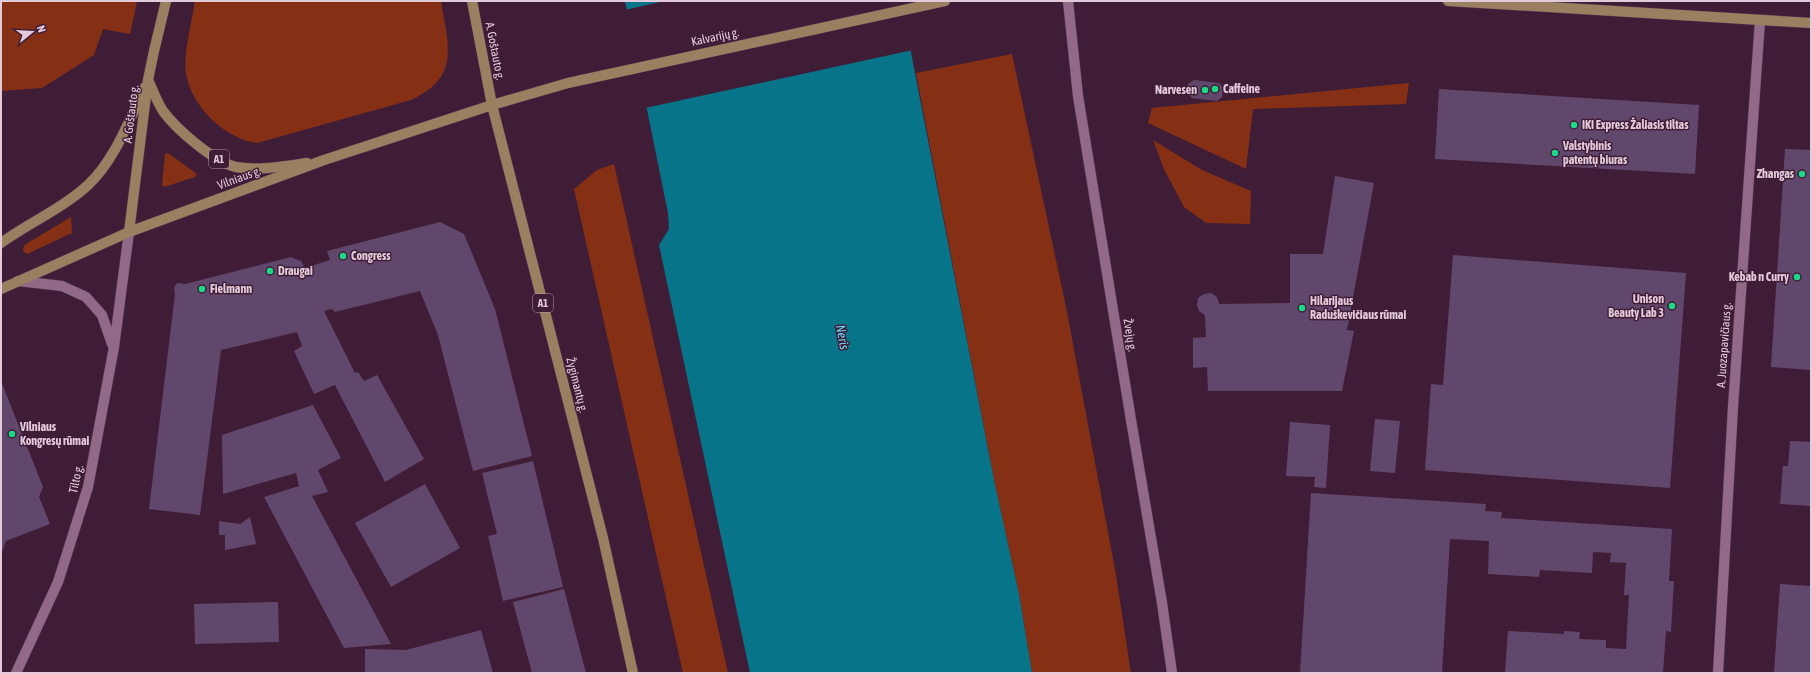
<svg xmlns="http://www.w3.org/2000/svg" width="1812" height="674" viewBox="0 0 1812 674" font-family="'Asap Condensed',sans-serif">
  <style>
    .green { fill: #853015 }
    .water { fill: #07748a }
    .pier { fill: #401d37 }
    .building { fill: #62476c }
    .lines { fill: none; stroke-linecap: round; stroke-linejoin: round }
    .minor-casing { stroke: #5a3c54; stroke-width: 11 }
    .major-casing { stroke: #5a3c54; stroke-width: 11 }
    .minor { stroke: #926987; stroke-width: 10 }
    .major { stroke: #9a8061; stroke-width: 10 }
    .poi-dot { fill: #1cd988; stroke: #401d37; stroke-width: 1.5 }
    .labels { text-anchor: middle; stroke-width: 3; stroke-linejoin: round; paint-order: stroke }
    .shield { fill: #401d37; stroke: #b297aa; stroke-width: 1 }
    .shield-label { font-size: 11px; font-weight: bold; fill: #e3cbdb }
    .street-label { font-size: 12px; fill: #e3cbdb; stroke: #401d37 }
    .poi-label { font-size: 12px; font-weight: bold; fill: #e3cbdb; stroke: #401d37; text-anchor: start }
    .water-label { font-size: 13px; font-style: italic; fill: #6ddcf8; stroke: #401d37 }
  </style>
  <rect width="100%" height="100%" fill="#401d37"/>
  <g class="green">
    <polygon points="1,1 137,1 130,34 103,29 94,55 42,88 1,91"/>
    <path d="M195,1H441C448,45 461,77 411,100L257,143C225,139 192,107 186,74C183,53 192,22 195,1Z"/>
    <polygon points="1012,54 1066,307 1116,575 1131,673 1032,673 1019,594 994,480 916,73"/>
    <polygon points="1409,83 1406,104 1253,109 1246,169 1148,123 1152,108"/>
    <polygon points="1153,140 1202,170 1251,191 1250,224 1206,223 1184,207 1164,169"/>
    <polygon points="168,153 197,174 195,177 164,187 162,185 165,154"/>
    <polygon points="614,164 728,673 683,673 574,189 597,170"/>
    <polygon points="71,217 72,233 27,254 23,251 24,246 26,244"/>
  </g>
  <polygon class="water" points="625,1 901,1 994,480 1019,594 1032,673 750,673 659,245 669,229 668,213"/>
  <polygon class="pier" points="664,1 903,1 913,50 645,108 625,10"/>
  <g class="building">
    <polygon points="1194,80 1219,83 1223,88 1222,97 1217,101 1192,98 1187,92 1188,84"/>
    <polygon points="1439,89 1699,105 1695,174 1435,159"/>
    <polygon points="1785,149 1811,150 1811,370 1771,367"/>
    <polygon points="1335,176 1374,183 1347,330 1354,331 1342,391 1208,391 1207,367 1193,368 1193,338 1206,337 1205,315 1199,311 1197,305 1198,298 1204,294 1211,293 1217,297 1219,304 1290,303 1290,254 1323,254"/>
    <polygon points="440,222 464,234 495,309 532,456 473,471 438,335 420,291 335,312 332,309 324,311 355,373 358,372 364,381 377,375 424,459 385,482 335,385 314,394 294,351 302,346 297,332 221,350 200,515 149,509 175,294 174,288 177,283 185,284 291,257 301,261 305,268 330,260 327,251"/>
    <polygon points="1453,255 1686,273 1670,488 1425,470 1431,384 1443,385"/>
    <polygon points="1,381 43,487 39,497 50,524 6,541 1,554"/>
    <polygon points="313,405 341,458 318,470 328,492 312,496 391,644 344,648 264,497 299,486 296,473 223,494 222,435"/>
    <polygon points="1375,419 1400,421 1395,473 1370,471"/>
    <polygon points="1290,422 1330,425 1326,488 1314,487 1315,477 1286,476"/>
    <polygon points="1790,441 1811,442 1811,506 1780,504 1783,466 1788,466"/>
    <polygon points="533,461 563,587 503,601 488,536 497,534 482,473"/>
    <polygon points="425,484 460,548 391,587 355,523"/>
    <polygon points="1311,493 1486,504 1485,511 1502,512 1501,518 1672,529 1669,581 1674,581 1671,632 1666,631 1663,673 1505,673 1508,631 1564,634 1564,631 1580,632 1579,639 1606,640 1606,648 1626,649 1629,595 1624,595 1626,563 1610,562 1611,553 1593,552 1592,573 1540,570 1539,577 1488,574 1489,541 1450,539 1442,673 1300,673"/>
    <polygon points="250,517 256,544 225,550 225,535 219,535 219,521 240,524"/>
    <polygon points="1780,584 1811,586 1811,673 1774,673"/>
    <polygon points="564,589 586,673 532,673 513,602"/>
    <polygon points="278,602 279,642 195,644 194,604"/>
    <polygon points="481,630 493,673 365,673 365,649 406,650"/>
  </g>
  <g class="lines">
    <g class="minor-casing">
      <g id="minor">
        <polyline points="1068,1 1078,96 1131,420 1162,603 1172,673"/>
        <polyline points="18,281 62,286 86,297 102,315 112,344"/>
        <polyline points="16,673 58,582 88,487 114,347 129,232"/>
        <polyline points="1718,673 1733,407 1760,20"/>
      </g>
    </g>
    <g class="major-casing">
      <g id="major">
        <polyline points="472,1 492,105 603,538 633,673"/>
        <polyline points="1448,1 1811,23"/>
        <path d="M148,80C153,90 157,102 163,111C176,129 214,162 236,167C257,171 286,166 307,163"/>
        <polyline points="129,232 148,80 154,51 166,1"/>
        <path d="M1,243C29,223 63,208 88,185C115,160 129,120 145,87"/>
        <polyline points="1,289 129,232 324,160 492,105 568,83 945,1"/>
      </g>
    </g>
    <use href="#minor" class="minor"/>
    <use href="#major" class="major"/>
  </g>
  <g class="poi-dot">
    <circle cx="1215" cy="89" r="4"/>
    <circle cx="1205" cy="90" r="4"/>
    <circle cx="1574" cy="125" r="4"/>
    <circle cx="1555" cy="153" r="4"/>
    <circle cx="1802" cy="174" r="4"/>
    <circle cx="343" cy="256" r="4"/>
    <circle cx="270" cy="271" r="4"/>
    <circle cx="1797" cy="277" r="4"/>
    <circle cx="202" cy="289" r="4"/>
    <circle cx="1672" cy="306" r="4"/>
    <circle cx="1302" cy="308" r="4"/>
    <circle cx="12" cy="434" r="4"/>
  </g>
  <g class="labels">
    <g class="shield">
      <rect x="209" y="150" width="20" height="18" rx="3"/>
      <rect x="533" y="294" width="20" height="18" rx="3"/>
    </g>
    <g class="shield-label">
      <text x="219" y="163">A1</text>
      <text x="543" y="307">A1</text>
    </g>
    <g class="street-label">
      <text transform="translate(715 37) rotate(-12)" y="4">Kalvarijų g.</text>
      <text transform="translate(495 51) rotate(79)" y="4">A. Goštauto g.</text>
      <text transform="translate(131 114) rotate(-83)" y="4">A. Goštauto g.</text>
      <text transform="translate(239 178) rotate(-20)" y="4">Vilniaus g.</text>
      <text transform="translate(1130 335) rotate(81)" y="4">Žvejų g.</text>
      <text transform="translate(1724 345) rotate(-86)" y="4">A. Juozapavičiaus g.</text>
      <text transform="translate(577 385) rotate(76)" y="4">Žygimantų g.</text>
      <text transform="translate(76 479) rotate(-77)" y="4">Tilto g.</text>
    </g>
    <g class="poi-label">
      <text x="1223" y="93">Caffeine</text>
      <text x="1197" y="94" text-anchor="end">Narvesen</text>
      <text x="1582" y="129">IKI Express Žaliasis tiltas</text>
      <text x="1563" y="150">Valstybinis<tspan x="1563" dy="14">patentų biuras</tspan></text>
      <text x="1794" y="178" text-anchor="end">Zhangas</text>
      <text x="351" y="260">Congress</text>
      <text x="278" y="275">Draugai</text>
      <text x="1789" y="281" text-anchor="end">Kebab n Curry</text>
      <text x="210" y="293">Fielmann</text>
      <text x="1664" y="303" text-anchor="end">Unison<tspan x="1664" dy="14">Beauty Lab 3</tspan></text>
      <text x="1310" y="305">Hilarijaus<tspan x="1310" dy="14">Raduškevičiaus rūmai</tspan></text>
      <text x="20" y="431">Vilniaus<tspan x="20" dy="14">Kongresų rūmai</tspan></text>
    </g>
    <g class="water-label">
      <text transform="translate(843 337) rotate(79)" y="5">Neris</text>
    </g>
  </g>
  <rect width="1812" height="674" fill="none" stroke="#e3cbdb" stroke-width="4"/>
  <g transform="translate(32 32) rotate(72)" stroke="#401d37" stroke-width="3" paint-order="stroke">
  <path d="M0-3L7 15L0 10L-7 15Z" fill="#e3cbdb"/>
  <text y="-6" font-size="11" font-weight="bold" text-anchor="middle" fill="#e3cbdb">N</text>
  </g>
</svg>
